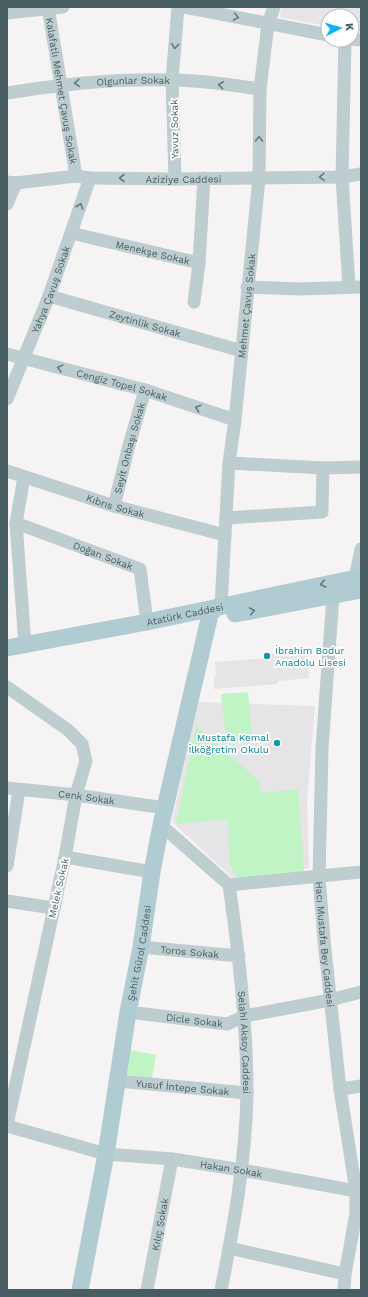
<svg xmlns="http://www.w3.org/2000/svg" width="368" height="1297" viewBox="0 0 368 1297" font-family="'Work Sans',sans-serif">
  <style>
    .education { fill: #e6e4e6 }
    .green { fill: #c0f4c5 }
    .lines { fill: none; stroke-linecap: round; stroke-linejoin: round }
    .minor { stroke: #bdcdd0; stroke-width: 13 }
    .major { stroke: #b1cbd3; stroke-width: 17 }
    .oneway { stroke: #65797e }
    .oneway2 { stroke: #62787e }
    .culture-dot { fill: #0f9aa8; stroke: #fff; stroke-width: 1.5 }
    .labels { text-anchor: middle; stroke-width: 3.5; stroke-linejoin: round; paint-order: stroke }
    .street-label { font-size: 10px; fill: #485d62; stroke: #fff }
    .culture-label { font-size: 10px; fill: #0d838f; stroke: #fff; text-anchor: start }
  </style>
  <rect width="100%" height="100%" fill="#f5f3f3"/>
  <g class="education">
    <polygon points="282,7 361,7 361,32 352,31 352,16 328,16 328,26 279,17"/>
    <polygon points="307,651 309,678 278,681 278,684 214,689 214,676 216,676 215,662 268,658 268,662 271,661 271,654"/>
    <polygon points="198,702 315,706 307,801 309,868 234,879 172,822"/>
  </g>
  <g class="green">
    <polygon points="248,692 253,741 227,744 221,694"/>
    <polygon points="196,725 260,782 261,793 298,789 304,873 268,877 266,856 268,877 242,881 233,871 229,863 228,819 176,824"/>
    <polygon points="130,1050 156,1055 152,1078 127,1075"/>
  </g>
  <g class="lines">
    <g class="minor">
      <path id="s1" d="M48,7L76,176"/>
      <polyline points="184,7 328,35"/>
      <polyline points="7,13 63,7"/>
      <polyline points="352,39 361,40"/>
      <polyline points="345,40 342,177 349,287"/>
      <path id="s2" d="M7,93C62,84 116,78 171,80C201,80 231,85 260,89"/>
      <polyline points="175,179 172,80 178,7"/>
      <path id="s3" d="M7,182L16,183L76,176L90,178L175,179L342,177L361,174"/>
      <polyline points="7,204 16,183"/>
      <path id="s4" d="M71,233L199,263L204,178"/>
      <polyline points="247,287 299,289 361,287"/>
      <path id="s5" d="M49,296L242,351"/>
      <polyline points="194,302 199,263"/>
      <path id="s6" d="M7,354L145,390L235,420"/>
      <path id="s7" d="M7,399L49,296L90,178"/>
      <polyline points="229,463 323,468 361,467"/>
      <path id="s8" d="M7,471L114,506L225,535"/>
      <polyline points="24,477 16,523 25,645"/>
      <path id="s9" d="M114,506L128,449L145,390"/>
      <polyline points="226,518 322,512 323,468"/>
      <path id="s10" d="M16,523L140,569L147,622"/>
      <polyline points="355,578 361,549"/>
      <path id="s11" d="M333,596L322,748L319,877L324,940L340,1089L356,1191V1214L345,1274L344,1290"/>
      <path id="s12" d="M214,613L221,605L229,463L235,420L259,178L260,89L268,24L274,7"/>
      <polyline points="7,687 68,730 82,744 86,761 76,795 65,857 7,1125"/>
      <path id="s13" d="M7,788L76,795L165,808"/>
      <path id="s14" d="M161,825L229,885C239,954 247,1022 247,1092C246,1159 234,1225 221,1290"/>
      <polyline points="65,857 152,872"/>
      <polyline points="7,866 19,790"/>
      <polyline points="229,885 361,872"/>
      <polyline points="7,901 53,908"/>
      <path id="s15" d="M141,947L239,956"/>
      <path id="s16" d="M128,1012L227,1024L245,1016L330,1000L361,992"/>
      <path id="s17" d="M118,1081L247,1093"/>
      <polyline points="340,1089 361,1086"/>
      <path id="s18" d="M7,1126L106,1154L172,1159L242,1170L356,1191H361"/>
      <polyline points="229,1248 345,1274"/>
      <path id="s19" d="M147,1290L172,1159"/>
    </g>
    <g class="major">
      <polyline points="235,614 361,590"/>
      <path id="s20" d="M7,648L147,622L361,577"/>
      <path id="s21" d="M80,1290L106,1154L128,1012L141,947L152,872L161,825L209,619"/>
    </g>
  </g>
  <defs><path id="oneway-chevron" d="M-2-3.5L2.5 0L-2 3.5" fill="none" stroke-width="1.6" stroke-linecap="round" stroke-linejoin="round"/></defs>
  <g class="oneway">
    <use href="#oneway-chevron" transform="translate(236 17) rotate(11)"/>
    <use href="#oneway-chevron" transform="translate(175 46) rotate(95)"/>
    <use href="#oneway-chevron" transform="translate(77 83) rotate(176)"/>
    <use href="#oneway-chevron" transform="translate(221 85) rotate(-174)"/>
    <use href="#oneway-chevron" transform="translate(259 139) rotate(-89)"/>
    <use href="#oneway-chevron" transform="translate(322 177) rotate(179)"/>
    <use href="#oneway-chevron" transform="translate(122 178) rotate(-180)"/>
    <use href="#oneway-chevron" transform="translate(80 206) rotate(-71)"/>
    <use href="#oneway-chevron" transform="translate(60 368) rotate(-165)"/>
    <use href="#oneway-chevron" transform="translate(198 408) rotate(-162)"/>
  </g>
  <g class="oneway2">
    <use href="#oneway-chevron" transform="translate(323 584) rotate(168)"/>
    <use href="#oneway-chevron" transform="translate(252 611) rotate(-10)"/>
  </g>
  <g class="culture-dot">
    <circle cx="267" cy="656" r="4"/>
    <circle cx="277" cy="743" r="4"/>
  </g>
  <g class="labels">
    <g class="street-label">
      <text dy="4" stroke="none"><textPath href="#s2" startOffset="127">Olgunlar Sokak</textPath></text>
      <text dy="4" stroke="none"><textPath href="#s1" startOffset="85">Kalafatlı Mehmet Çavuş Sokak</textPath></text>
      <text transform="translate(174 129) rotate(-91)" y="4">Yavuz Sokak</text>
      <text dy="4" stroke="none"><textPath href="#s3" startOffset="177">Aziziye Caddesi</textPath></text>
      <text dy="4" stroke="none"><textPath href="#s4" startOffset="84">Menekşe Sokak</textPath></text>
      <text dy="4" stroke="none"><textPath href="#s7" startOffset="118">Yahya Çavuş Sokak</textPath></text>
      <text dy="4" stroke="none"><textPath href="#s12" startOffset="311">Mehmet Çavuş Sokak</textPath></text>
      <text dy="4" stroke="none"><textPath href="#s5" startOffset="100">Zeytinlik Sokak</textPath></text>
      <text dy="4" stroke="none"><textPath href="#s6" startOffset="119">Cengiz Topel Sokak</textPath></text>
      <text dy="4" stroke="none"><textPath href="#s9" startOffset="60">Seyit Onbaşı Sokak</textPath></text>
      <text dy="4" stroke="none"><textPath href="#s8" startOffset="114">Kıbrıs Sokak</textPath></text>
      <text dy="4" stroke="none"><textPath href="#s10" startOffset="93">Doğan Sokak</textPath></text>
      <text dy="4" stroke="none"><textPath href="#s20" startOffset="181">Atatürk Caddesi</textPath></text>
      <text dy="4" stroke="none"><textPath href="#s13" startOffset="80">Cenk Sokak</textPath></text>
      <text transform="translate(58 888) rotate(-77)" y="4">Melek Sokak</text>
      <text dy="4" stroke="none"><textPath href="#s11" startOffset="349">Hacı Mustafa Bey Caddesi</textPath></text>
      <text dy="4" stroke="none"><textPath href="#s15" startOffset="49">Toros Sokak</textPath></text>
      <text dy="4" stroke="none"><textPath href="#s21" startOffset="342">Şehit Gürol Caddesi</textPath></text>
      <text dy="4" stroke="none"><textPath href="#s16" startOffset="67">Dicle Sokak</textPath></text>
      <text dy="4" stroke="none"><textPath href="#s14" startOffset="249">Selahi Aksoy Caddesi</textPath></text>
      <text dy="4" stroke="none"><textPath href="#s17" startOffset="65">Yusuf İntepe Sokak</textPath></text>
      <text dy="4" stroke="none"><textPath href="#s18" startOffset="229">Hakan Sokak</textPath></text>
      <text dy="4" stroke="none"><textPath href="#s19" startOffset="67">Kılıç Sokak</textPath></text>
    </g>
    <g class="culture-label">
      <text x="275" y="654">İbrahim Bodur<tspan x="275" dy="12">Anadolu Lisesi</tspan></text>
      <text x="269" y="741" text-anchor="end">Mustafa Kemal<tspan x="269" dy="12">İlköğretim Okulu</tspan></text>
    </g>
  </g>
  <rect width="368" height="1297" fill="none" stroke="#485d62" stroke-width="16"/>
  <g transform="translate(340 28) rotate(84)"><circle r="19" fill="#ffffff" stroke="#b6bec0"/>
  <path d="M0-3L7 15L0 10L-7 15Z" fill="#0cb3f6"/>
  <text y="-6" font-size="11" font-weight="bold" text-anchor="middle" fill="#485d62">K</text>
  </g>
</svg>
